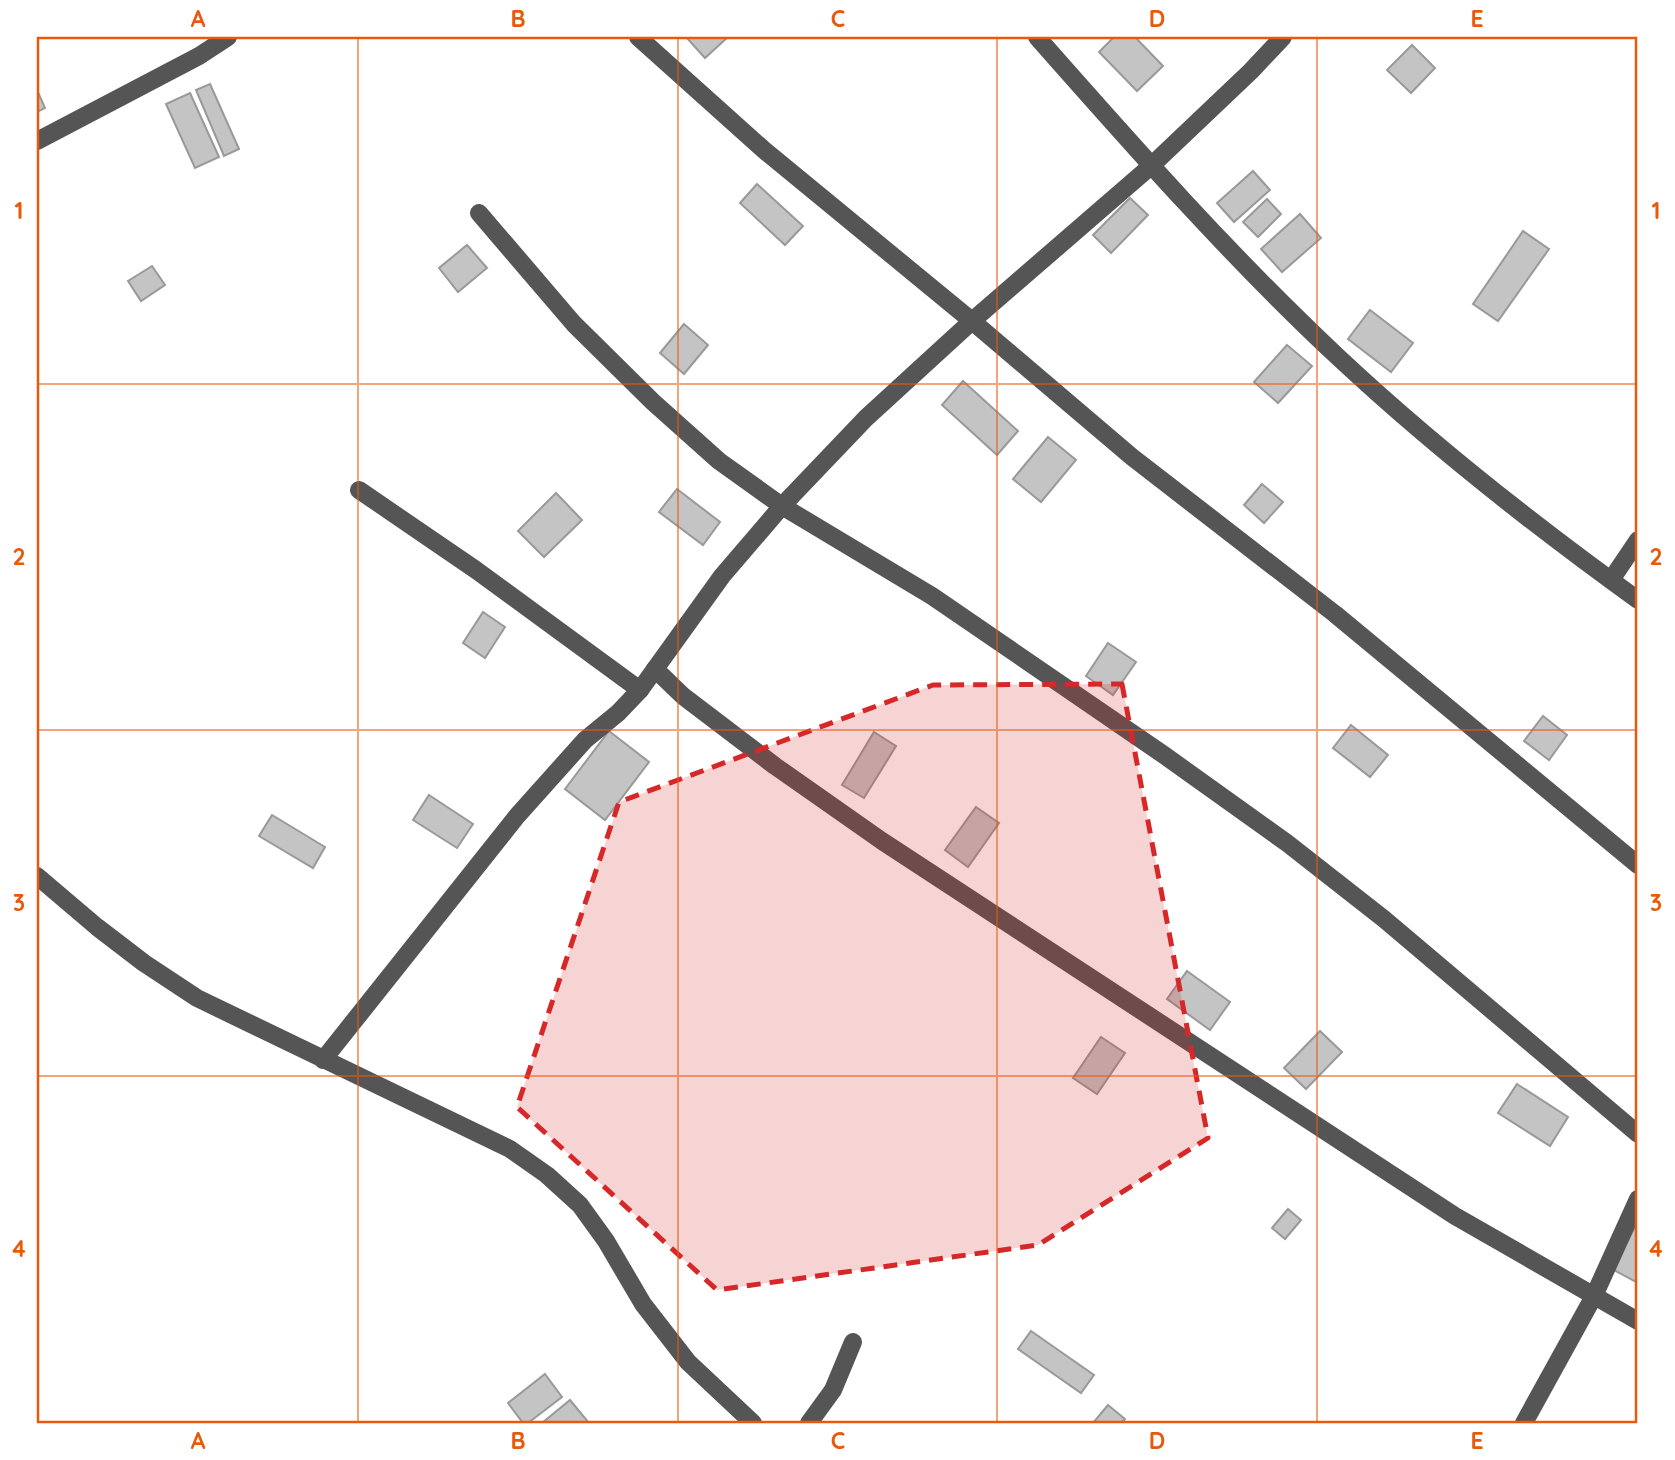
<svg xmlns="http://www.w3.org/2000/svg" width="1675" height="1460" viewBox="0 0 1675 1460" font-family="Quicksand,sans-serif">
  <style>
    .building { fill: #c4c4c4; stroke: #999; stroke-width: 2 }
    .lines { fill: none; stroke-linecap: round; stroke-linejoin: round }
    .minor { stroke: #555; stroke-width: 18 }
    .marked { fill: #d62828; fill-opacity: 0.2; stroke: #d62828; stroke-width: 5; stroke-dasharray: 14 9; stroke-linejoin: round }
    .grid { fill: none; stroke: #e8590c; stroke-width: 2; stroke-opacity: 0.55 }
    .neatline { fill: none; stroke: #e8590c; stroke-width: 2.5 }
    .grid-label { font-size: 23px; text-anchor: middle; font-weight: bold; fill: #e8590c }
  </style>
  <rect width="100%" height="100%" fill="#fff"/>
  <g class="building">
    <polygon points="686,37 728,37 705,58"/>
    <polygon points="1114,37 1135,37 1163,66 1137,91 1099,52"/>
    <polygon points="1412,45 1435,68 1411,93 1387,70"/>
    <polygon points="210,84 239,149 224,156 196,90"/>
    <polygon points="37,90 45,108 37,112"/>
    <polygon points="190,93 219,157 195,168 166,104"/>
    <polygon points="1253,171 1270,190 1234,222 1217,203"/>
    <polygon points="757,184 803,226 785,245 740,203"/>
    <polygon points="1130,198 1148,215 1111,253 1093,235"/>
    <polygon points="1267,199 1281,214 1258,237 1243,222"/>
    <polygon points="1300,214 1321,238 1282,272 1261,249"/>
    <polygon points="1523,231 1549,249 1498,321 1473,304"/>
    <polygon points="467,245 487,268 458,292 439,268"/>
    <polygon points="152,266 165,285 141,301 128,281"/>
    <polygon points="1370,310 1413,343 1391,372 1348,339"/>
    <polygon points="684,324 708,345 684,374 660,353"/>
    <polygon points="1287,345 1312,366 1278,403 1254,382"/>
    <polygon points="963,381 1018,431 997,455 942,405"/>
    <polygon points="1048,437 1076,460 1041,502 1013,479"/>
    <polygon points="1262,484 1283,502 1264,523 1244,505"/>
    <polygon points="677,489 720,522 703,545 659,512"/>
    <polygon points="556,493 582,520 544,557 518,531"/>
    <polygon points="483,612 505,627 485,658 463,643"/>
    <polygon points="1108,643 1136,662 1113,695 1086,676"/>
    <polygon points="1543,716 1567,735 1549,760 1524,741"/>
    <polygon points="1351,725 1388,755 1370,777 1333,748"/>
    <polygon points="609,731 649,762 605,820 565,789"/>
    <polygon points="874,732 896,746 864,798 842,785"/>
    <polygon points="429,795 473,824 457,848 413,820"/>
    <polygon points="976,807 999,823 968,867 945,850"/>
    <polygon points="272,815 325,847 313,868 259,836"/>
    <polygon points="1187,971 1230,1002 1210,1030 1167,999"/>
    <polygon points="1320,1031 1342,1052 1306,1089 1284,1068"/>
    <polygon points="1101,1037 1125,1053 1097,1094 1073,1078"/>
    <polygon points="1517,1084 1568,1117 1550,1146 1498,1113"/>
    <polygon points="1288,1209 1301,1220 1285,1239 1272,1228"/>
    <polygon points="1638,1221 1638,1278 1636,1282 1612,1269"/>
    <polygon points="1031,1331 1094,1375 1081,1393 1018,1349"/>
    <polygon points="545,1374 562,1397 528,1423 523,1423 508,1403"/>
    <polygon points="570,1400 589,1423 542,1423"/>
    <polygon points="1108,1405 1125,1419 1121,1423 1093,1423"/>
  </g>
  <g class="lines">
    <g class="minor">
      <polyline points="638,37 764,150 972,321 1132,457 1335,614 1638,865"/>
      <path d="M1037,37C1134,147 1231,257 1338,357C1432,445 1534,525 1638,600"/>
      <polyline points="37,141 199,56 228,37"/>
      <polyline points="479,213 574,324 653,402 719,461 782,506 932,596 1164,755 1287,843 1384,919 1638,1134"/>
      <polyline points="359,490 476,570 640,690"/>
      <polyline points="1611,580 1638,540"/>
      <polyline points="655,669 683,696 775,766 882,841 1455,1216 1638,1321"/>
      <polyline points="37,876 97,927 144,963 197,998 510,1149 547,1175 580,1205 606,1241 643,1304 688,1362 753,1423"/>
      <polyline points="323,1060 517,816 585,740 618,713 640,690 722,576 782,506 866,418 972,321 1151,166 1251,71 1283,37"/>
      <polyline points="809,1423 833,1390 853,1342"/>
      <polyline points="1524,1423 1594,1296 1638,1199"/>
    </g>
  </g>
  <path class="marked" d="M1122,684L1208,1138L1038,1245L717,1290L517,1107L619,802L933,685Z"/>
  <path class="grid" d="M358,37V1423M678,37V1423M997,37V1423M1317,37V1423M37,384H1638M37,730H1638M37,1076H1638"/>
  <rect width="1675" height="1460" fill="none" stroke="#ffffff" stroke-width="77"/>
  <rect x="38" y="38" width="1598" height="1384" class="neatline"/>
  <g class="grid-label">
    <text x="198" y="27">A</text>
    <text x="518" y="27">B</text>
    <text x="838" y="27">C</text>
    <text x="1157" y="27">D</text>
    <text x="1477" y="27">E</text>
    <text x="19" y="219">1</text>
    <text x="1656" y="219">1</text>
    <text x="19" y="565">2</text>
    <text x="1656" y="565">2</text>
    <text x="19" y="911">3</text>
    <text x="1656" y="911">3</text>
    <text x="19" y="1257">4</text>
    <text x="1656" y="1257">4</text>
    <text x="198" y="1449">A</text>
    <text x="518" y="1449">B</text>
    <text x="838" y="1449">C</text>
    <text x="1157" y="1449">D</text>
    <text x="1477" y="1449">E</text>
  </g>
</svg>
